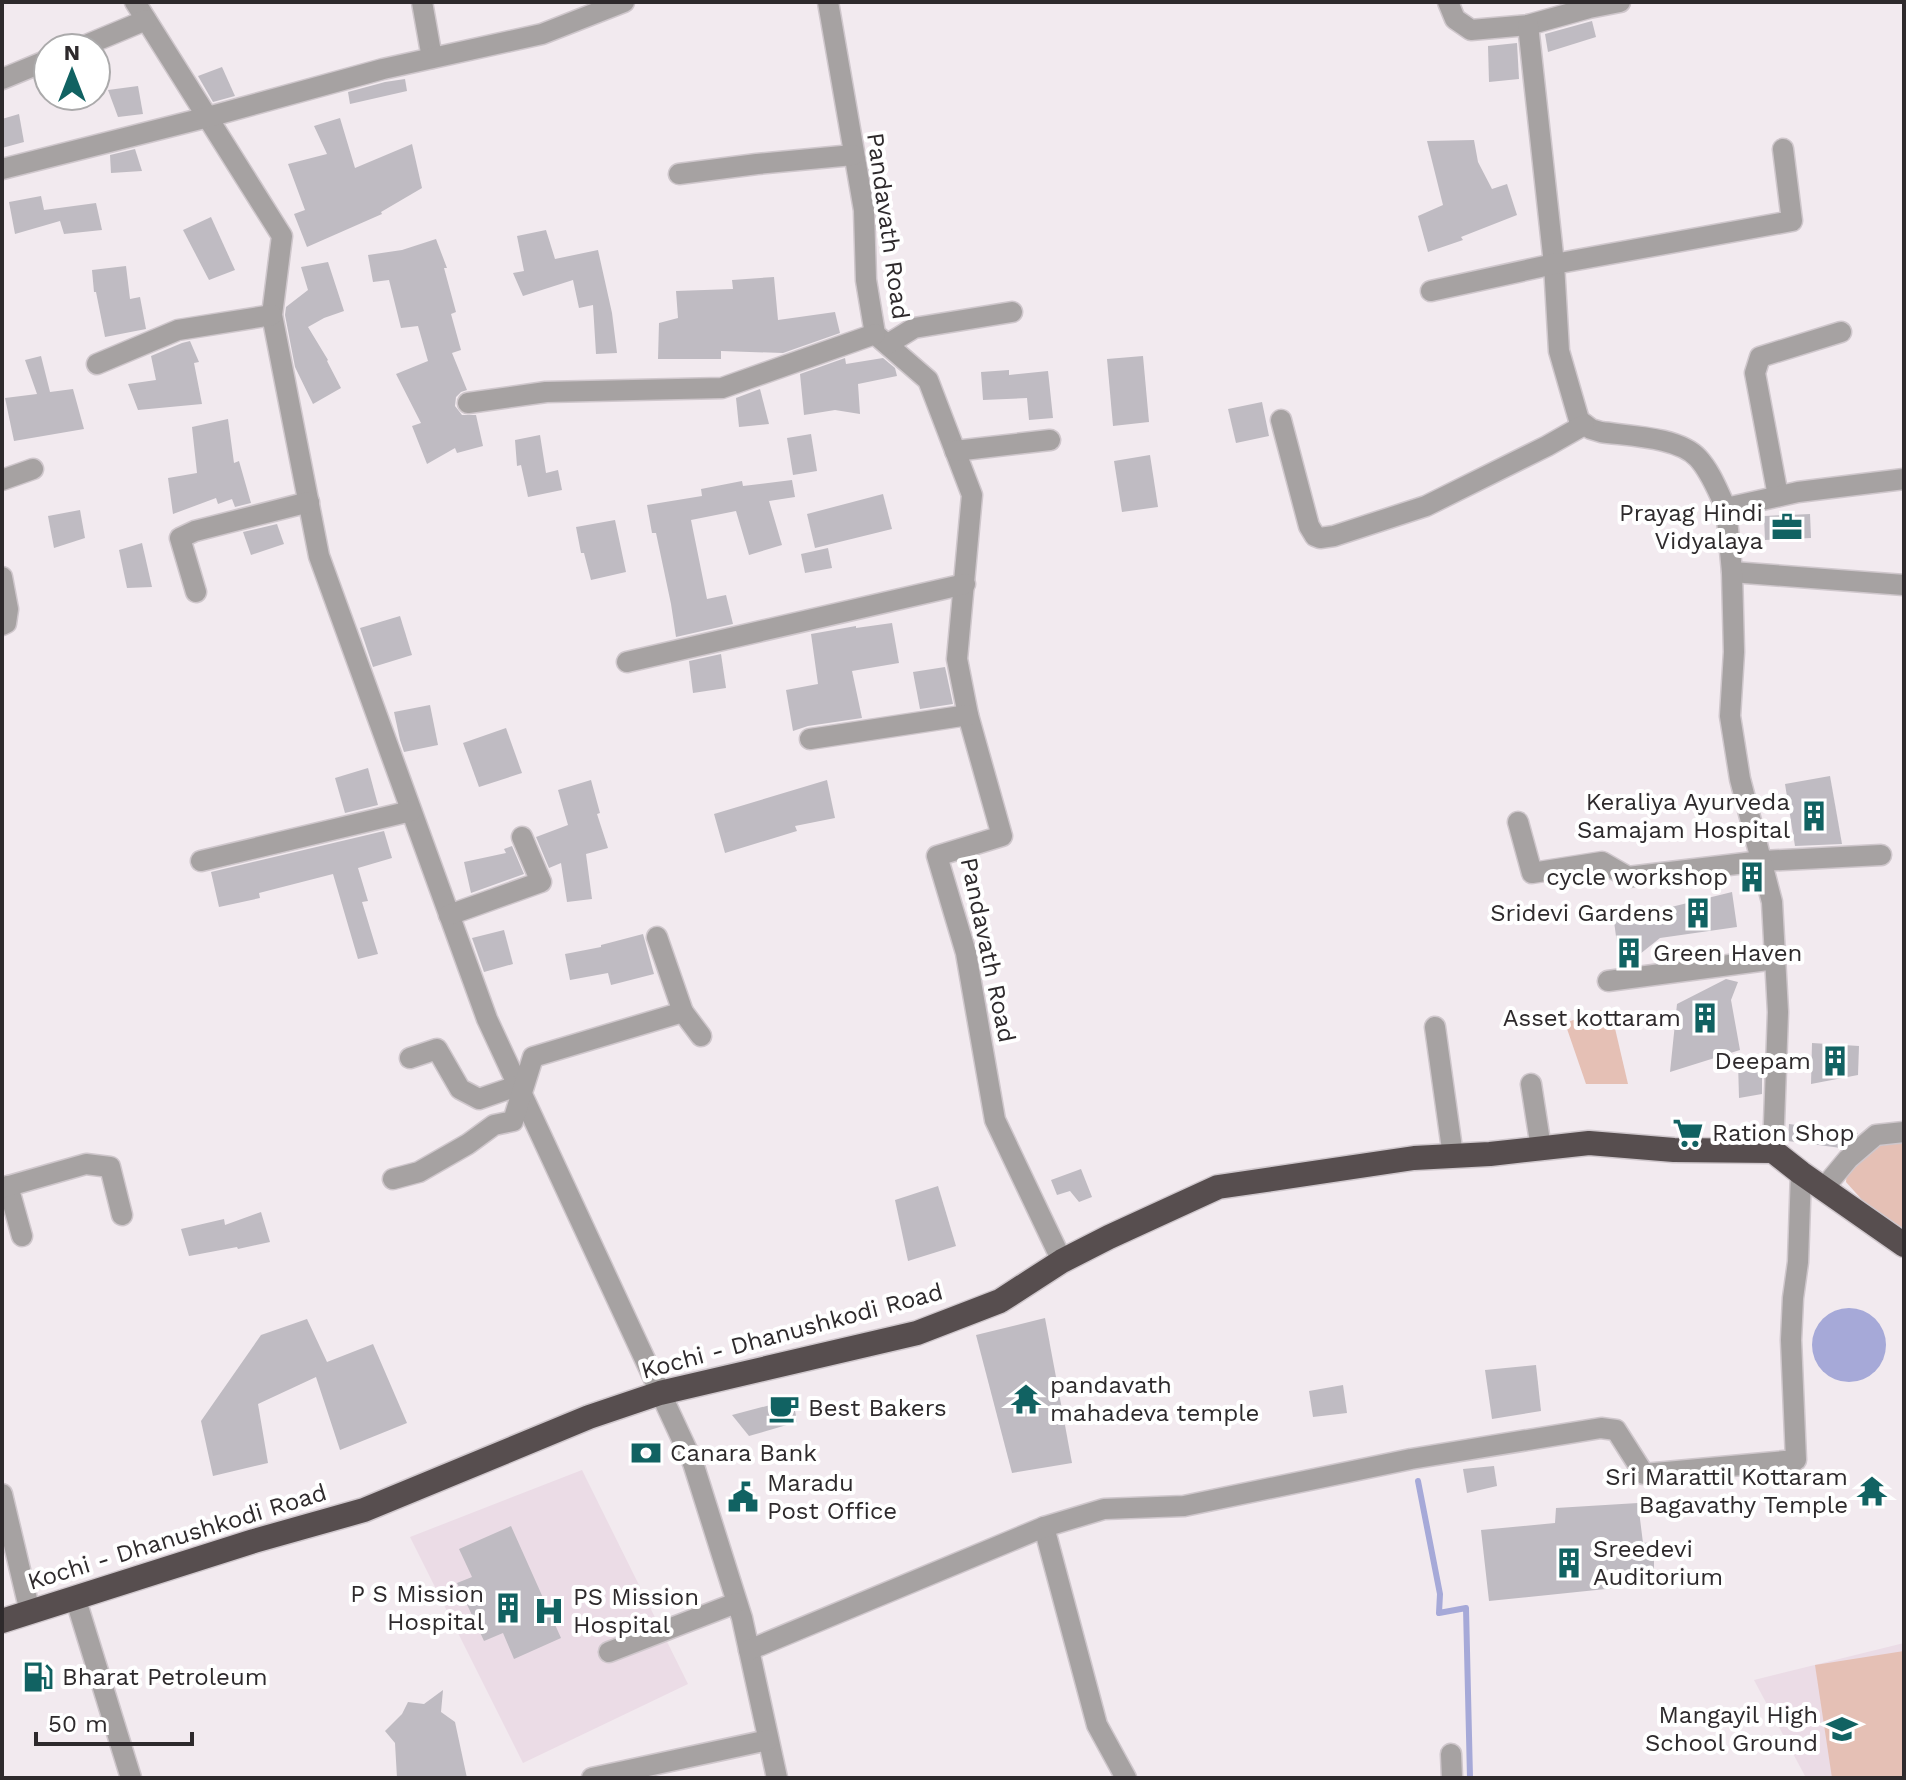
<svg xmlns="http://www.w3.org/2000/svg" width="1906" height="1780" viewBox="0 0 1906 1780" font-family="'Work Sans',sans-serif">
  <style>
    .built { fill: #ebdce6 }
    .green { fill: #e5c0b5 }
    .water { fill: #a6a9d8 }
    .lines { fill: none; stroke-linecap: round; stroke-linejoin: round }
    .stream { stroke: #a6a9d8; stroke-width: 6 }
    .building { fill: #bfbbc2 }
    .minor-casing { stroke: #cfc7cc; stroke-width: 23 }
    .highway-casing { stroke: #cfc7cc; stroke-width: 27 }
    .minor { stroke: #a6a2a2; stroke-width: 20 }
    .highway { stroke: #574e4f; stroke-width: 24 }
    .labels { text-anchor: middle; stroke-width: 8; stroke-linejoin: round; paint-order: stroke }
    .street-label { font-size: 24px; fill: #2e2a2c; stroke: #fff }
    .poi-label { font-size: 24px; fill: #2e2a2c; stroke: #fff; text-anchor: end }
  </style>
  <rect width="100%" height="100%" fill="#f2eaef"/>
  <g class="built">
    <polygon points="582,1470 688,1684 523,1763 410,1537"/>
    <polygon points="1904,1643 1904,1778 1806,1778 1754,1680"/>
  </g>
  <g class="green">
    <polygon points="1610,1007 1628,1084 1586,1084 1565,1023"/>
    <path d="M1904,1139V1229L1864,1202L1846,1182L1847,1169C1866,1151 1877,1140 1904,1139Z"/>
    <polygon points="1904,1651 1904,1778 1832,1778 1815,1665"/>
  </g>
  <circle class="water" cx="1849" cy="1345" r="37"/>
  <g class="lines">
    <polyline class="stream" points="1418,1481 1440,1594 1439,1613 1466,1608 1470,1778"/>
  </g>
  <g class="building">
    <polygon points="1592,21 1596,37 1548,52 1545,34"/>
    <polygon points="1517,43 1519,79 1489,82 1488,46"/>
    <polygon points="222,67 235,96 213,102 198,76"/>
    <polygon points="405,79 407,91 350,104 348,92 385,82"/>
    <polygon points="138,86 143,114 118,117 108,90"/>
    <polygon points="19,114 24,142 2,148 2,119"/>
    <polygon points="340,118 355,168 412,144 422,188 381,212 382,214 307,247 294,214 305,210 288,164 327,154 314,126"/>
    <polygon points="1474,140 1478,162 1492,189 1507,184 1517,215 1461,237 1463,240 1428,252 1418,216 1443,205 1427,141"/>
    <polygon points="135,149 142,171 111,173 110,155"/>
    <polygon points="41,196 44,210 96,203 102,230 64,234 60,221 15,234 9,202"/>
    <polygon points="211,217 235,270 209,280 183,230"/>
    <polygon points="546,230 555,259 598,250 612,313 617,353 596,354 593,305 579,308 573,280 523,296 513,273 524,271 517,236"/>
    <polygon points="436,239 447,268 444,268 456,312 451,314 461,350 452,353 467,390 461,392 456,397 455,406 462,415 476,415 483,446 457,453 455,448 427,464 412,426 421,423 396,374 428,361 418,326 401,328 389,280 373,282 368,255 402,250"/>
    <polygon points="328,262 344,311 324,318 308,327 328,360 327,361 341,388 313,404 295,367 285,315 286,307 308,290 301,267"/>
    <polygon points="126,266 130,299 140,297 146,329 105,337 96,292 94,292 92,270"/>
    <polygon points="774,277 778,320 835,312 840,333 783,353 721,351 721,359 658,359 659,323 678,318 676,291 733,289 732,280"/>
    <polygon points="190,341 199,362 194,363 202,404 138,410 128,384 156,380 151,356 182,343"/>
    <polygon points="41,356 50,392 73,389 84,429 14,441 5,398 37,394 25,360"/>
    <polygon points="1143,356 1149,422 1113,426 1107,359"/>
    <polygon points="845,358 846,364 883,358 895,368 897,376 858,384 860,414 835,410 804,415 800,374"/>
    <polygon points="1009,370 1009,375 1048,371 1053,418 1029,420 1027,398 983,400 981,372"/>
    <polygon points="760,389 769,424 739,427 736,398"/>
    <polygon points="1262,402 1269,436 1236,443 1228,409"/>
    <polygon points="228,419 234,463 239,461 251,503 235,507 232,499 218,504 216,498 173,514 168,478 197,473 192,427"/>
    <polygon points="811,434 817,471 793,475 787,438"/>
    <polygon points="540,435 546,473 558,470 562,490 528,497 521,465 517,466 515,440"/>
    <polygon points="1150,455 1158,507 1122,512 1114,461"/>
    <polygon points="792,480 795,497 769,501 782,545 749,555 736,511 691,520 707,599 726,595 733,624 676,637 671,604 656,533 652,533 647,505 702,496 701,489 742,481 743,486"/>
    <polygon points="883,494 892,529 815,548 807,514"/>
    <polygon points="80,510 85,538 54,548 48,516"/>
    <polygon points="1810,514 1811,538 1765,540 1764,516"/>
    <polygon points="615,520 626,572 591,580 584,553 581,553 576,527"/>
    <polygon points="277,524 284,544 251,555 243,532"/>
    <polygon points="142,543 152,587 127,588 119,550"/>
    <polygon points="828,548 832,568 805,573 801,554"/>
    <polygon points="400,616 412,655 373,667 360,628"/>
    <polygon points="892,623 899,663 852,671 862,718 808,726 793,731 786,690 818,684 811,634 856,626 856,628"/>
    <polygon points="721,654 726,688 693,693 689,661"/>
    <polygon points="945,667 953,704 920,709 913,672"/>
    <polygon points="430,705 438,745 404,752 400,740 394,712"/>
    <polygon points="506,728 522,773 479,787 463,743"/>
    <polygon points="368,768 378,805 345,813 335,778"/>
    <polygon points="1830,776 1842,844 1795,846 1785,784"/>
    <polygon points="591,780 600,813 597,814 608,848 586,854 592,899 567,902 561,863 549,868 536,837 568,825 558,790"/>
    <polygon points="827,780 835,818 795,826 797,831 725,853 714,814"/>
    <polygon points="384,831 392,858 358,868 368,901 362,902 378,954 358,959 333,874 259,893 260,898 219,907 211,872"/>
    <polygon points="512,846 524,874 471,893 464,862 506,853 504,849"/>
    <polygon points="1732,892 1737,927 1660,938 1625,966 1620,966 1613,914 1659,910"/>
    <polygon points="504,930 513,964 484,972 472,938"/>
    <polygon points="643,934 654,974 611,985 608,973 570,980 565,954 601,947 601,945"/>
    <polygon points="1726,979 1738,982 1731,1000 1740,1050 1670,1072 1677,1004"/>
    <polygon points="1812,1043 1859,1046 1858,1075 1811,1084"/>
    <polygon points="1762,1058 1762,1094 1739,1098 1738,1062"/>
    <polygon points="1789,1124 1858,1133 1841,1148 1788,1141"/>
    <polygon points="1081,1169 1092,1197 1079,1202 1070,1191 1057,1195 1051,1180"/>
    <polygon points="938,1186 956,1246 908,1261 895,1200"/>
    <polygon points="261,1212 270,1242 238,1249 237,1247 189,1256 181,1229 224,1219 225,1225"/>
    <polygon points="1045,1318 1072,1463 1012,1473 976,1335"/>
    <polygon points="307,1319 327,1362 373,1344 407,1423 340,1450 316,1377 258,1404 268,1463 213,1476 201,1421 261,1335"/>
    <polygon points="1536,1365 1541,1411 1492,1419 1485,1370"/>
    <polygon points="1343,1385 1347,1413 1313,1417 1309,1391"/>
    <polygon points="793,1399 797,1422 749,1436 732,1415"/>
    <polygon points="1494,1466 1497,1486 1467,1493 1463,1469"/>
    <polygon points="1638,1503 1643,1543 1654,1542 1654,1584 1489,1601 1481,1530 1555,1523 1556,1508"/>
    <polygon points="511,1526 561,1638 514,1659 503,1633 484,1641 457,1583 472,1577 459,1549"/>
    <polygon points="443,1690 441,1712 455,1722 467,1778 397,1778 395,1743 385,1731 402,1714 408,1702 424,1704"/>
  </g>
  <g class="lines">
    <g class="minor-casing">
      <g id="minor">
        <polyline points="135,2 282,236 272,315 319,556 487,1019 693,1463 742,1618 777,1778"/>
        <polyline points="422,2 432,58"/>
        <polyline points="828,2 864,210 866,280 875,334 928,380 972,495 957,659 968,715 1002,836 937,856 966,953 995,1120 1062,1261"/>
        <polyline points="1448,2 1455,19 1471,30 1528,25 1589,8 1620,2"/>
        <path d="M1528,25L1554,264L1559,351L1579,420L1591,429L1601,432C1629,436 1679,437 1698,458C1711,472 1718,492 1726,508"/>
        <polyline points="79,48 146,20"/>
        <polyline points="2,79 48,60"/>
        <polyline points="2,169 208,117 383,69 542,34 624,2"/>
        <polyline points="679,174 757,164 853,155"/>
        <polyline points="1431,291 1554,264 1792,221 1783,149"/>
        <polyline points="888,344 914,328 1012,312"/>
        <polyline points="97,364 178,330 272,315"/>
        <polyline points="468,403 546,392 722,388 875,334"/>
        <polyline points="1281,420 1309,526 1315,536 1320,538 1334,536 1426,506 1547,446 1584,425"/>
        <polyline points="955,451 1050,440"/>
        <polyline points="2,480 33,469"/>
        <polyline points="1778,496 1755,373 1760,357 1841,332"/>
        <polyline points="1732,572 1904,585"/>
        <polyline points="2,577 8,609 6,623 2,625"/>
        <polyline points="196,592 180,538 195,531 309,502"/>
        <polyline points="627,662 965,584"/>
        <polyline points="810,739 968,715"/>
        <polyline points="1518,822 1532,873 1602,862 1628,877 1762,861 1881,855"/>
        <polyline points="201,861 411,811"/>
        <polyline points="449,915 541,882 522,837"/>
        <polyline points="1608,981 1775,959"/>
        <polyline points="683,1012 701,1036"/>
        <polyline points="1435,1027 1453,1156"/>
        <polyline points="410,1058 437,1049 460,1089 479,1099 517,1086"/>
        <polyline points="1531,1084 1541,1148"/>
        <polyline points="1773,1151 1778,1012 1772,902 1740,779 1730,716 1734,652 1732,572 1726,508 1798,492 1904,479"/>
        <polyline points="393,1179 419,1172 468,1144 494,1125 513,1121 533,1057 683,1012 657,937"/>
        <polyline points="8,1186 22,1236"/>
        <polyline points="2,1188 86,1164 110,1167 122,1215"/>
        <polyline points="1823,1189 1848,1159 1876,1135 1904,1132"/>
        <polyline points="2,1494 30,1612"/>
        <polyline points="1044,1527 1097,1725 1126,1778"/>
        <polyline points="75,1597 131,1778"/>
        <polyline points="749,1650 1044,1527 1104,1509 1184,1506 1411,1459 1601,1428 1616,1430 1644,1474 1796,1460 1791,1340 1793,1298 1798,1262 1801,1173"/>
        <polyline points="609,1652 736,1603"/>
        <polyline points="1451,1754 1452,1778"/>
        <polyline points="592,1778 768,1740"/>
      </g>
    </g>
    <g class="highway-casing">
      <polyline id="highway" points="2,1621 254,1541 364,1510 589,1417 660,1393 917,1333 1000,1301 1062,1261 1109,1237 1218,1187 1414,1158 1490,1154 1589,1143 1674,1150 1773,1151 1801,1173 1904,1245"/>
    </g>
    <use href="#minor" class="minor"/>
    <use href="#highway" class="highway"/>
  </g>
  <defs>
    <g id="office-bare" transform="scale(2.4)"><path d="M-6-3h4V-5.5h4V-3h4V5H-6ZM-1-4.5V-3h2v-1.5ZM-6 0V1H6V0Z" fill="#116262" stroke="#fff" stroke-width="2.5" paint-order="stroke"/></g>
    <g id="building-bare" transform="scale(2.4)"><path d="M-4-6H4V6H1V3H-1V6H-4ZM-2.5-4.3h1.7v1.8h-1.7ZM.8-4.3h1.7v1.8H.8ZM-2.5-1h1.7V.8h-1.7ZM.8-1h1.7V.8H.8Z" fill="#116262" stroke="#fff" stroke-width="2.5" paint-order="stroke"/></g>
    <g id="supermarket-bare" transform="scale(2.4)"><path d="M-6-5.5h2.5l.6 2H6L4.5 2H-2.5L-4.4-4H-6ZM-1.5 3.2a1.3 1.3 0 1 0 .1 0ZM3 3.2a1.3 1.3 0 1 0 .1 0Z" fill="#116262" stroke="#fff" stroke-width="2.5" paint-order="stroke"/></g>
    <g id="temple-bare" transform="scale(2.4)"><path d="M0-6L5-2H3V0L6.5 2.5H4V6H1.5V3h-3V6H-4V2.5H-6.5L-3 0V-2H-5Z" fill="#116262" stroke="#fff" stroke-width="2.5" paint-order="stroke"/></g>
    <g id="cafe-bare" transform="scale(2.4)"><path d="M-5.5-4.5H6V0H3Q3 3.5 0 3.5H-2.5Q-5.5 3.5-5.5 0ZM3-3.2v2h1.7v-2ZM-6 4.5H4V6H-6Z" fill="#116262" stroke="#fff" stroke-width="2.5" paint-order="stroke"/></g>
    <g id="bank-bare" transform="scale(2.4)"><path d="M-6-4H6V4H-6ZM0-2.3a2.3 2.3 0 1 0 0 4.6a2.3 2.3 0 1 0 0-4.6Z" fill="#116262" stroke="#fff" stroke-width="2.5" paint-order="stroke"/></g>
    <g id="civic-bare" transform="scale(2.4)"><path d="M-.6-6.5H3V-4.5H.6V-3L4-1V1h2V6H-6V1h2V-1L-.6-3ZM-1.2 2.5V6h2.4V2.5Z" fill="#116262" stroke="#fff" stroke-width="2.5" paint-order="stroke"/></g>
    <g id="hospital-bare" transform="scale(2.4)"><path d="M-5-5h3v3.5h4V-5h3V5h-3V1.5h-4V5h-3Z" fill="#116262" stroke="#fff" stroke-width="2.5" paint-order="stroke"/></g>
    <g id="fuel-bare" transform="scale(2.4)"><path d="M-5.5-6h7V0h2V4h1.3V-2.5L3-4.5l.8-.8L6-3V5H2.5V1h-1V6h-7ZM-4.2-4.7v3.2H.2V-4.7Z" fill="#116262" stroke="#fff" stroke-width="2.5" paint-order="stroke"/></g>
    <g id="school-bare" transform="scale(2.4)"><path d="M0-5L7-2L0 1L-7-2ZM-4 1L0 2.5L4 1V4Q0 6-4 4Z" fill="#116262" stroke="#fff" stroke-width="2.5" paint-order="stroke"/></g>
  </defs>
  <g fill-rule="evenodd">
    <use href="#office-bare" x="1787" y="527"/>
    <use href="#building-bare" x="1814" y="816"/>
    <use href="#building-bare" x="1752" y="877"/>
    <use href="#building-bare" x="1698" y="913"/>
    <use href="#building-bare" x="1629" y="953"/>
    <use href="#building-bare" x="1705" y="1018"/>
    <use href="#building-bare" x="1835" y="1061"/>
    <use href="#supermarket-bare" x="1688" y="1133"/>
    <use href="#temple-bare" x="1026" y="1399"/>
    <use href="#cafe-bare" x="784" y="1408"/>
    <use href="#bank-bare" x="646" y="1453"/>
    <use href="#temple-bare" x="1872" y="1491"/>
    <use href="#civic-bare" x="743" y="1497"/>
    <use href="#building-bare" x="1569" y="1563"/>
    <use href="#building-bare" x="508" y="1608"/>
    <use href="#hospital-bare" x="549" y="1611"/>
    <use href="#fuel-bare" x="38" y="1677"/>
    <use href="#school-bare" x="1842" y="1729"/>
  </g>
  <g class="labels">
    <g class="street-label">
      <text transform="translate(888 226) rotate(82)" y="8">Pandavath Road</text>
      <text transform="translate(988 950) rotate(78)" y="8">Pandavath Road</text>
      <text transform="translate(792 1331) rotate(-15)" y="8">Kochi - Dhanushkodi Road</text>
      <text transform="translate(177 1537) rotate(-17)" y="8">Kochi - Dhanushkodi Road</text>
    </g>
    <g class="poi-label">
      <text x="1763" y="521">Prayag Hindi<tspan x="1763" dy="28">Vidyalaya</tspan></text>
      <text x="1790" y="810">Keraliya Ayurveda<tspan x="1790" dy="28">Samajam Hospital</tspan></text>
      <text x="1728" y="885">cycle workshop</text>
      <text x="1674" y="921">Sridevi Gardens</text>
      <text x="1653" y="961" text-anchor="start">Green Haven</text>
      <text x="1681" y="1026">Asset kottaram</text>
      <text x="1811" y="1069">Deepam</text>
      <text x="1712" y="1141" text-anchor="start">Ration Shop</text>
      <text x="1050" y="1393" text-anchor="start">pandavath<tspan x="1050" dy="28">mahadeva temple</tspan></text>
      <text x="808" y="1416" text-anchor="start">Best Bakers</text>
      <text x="670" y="1461" text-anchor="start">Canara Bank</text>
      <text x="1848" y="1485">Sri Marattil Kottaram<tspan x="1848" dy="28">Bagavathy Temple</tspan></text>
      <text x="767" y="1491" text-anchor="start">Maradu<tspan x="767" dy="28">Post Office</tspan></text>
      <text x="1593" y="1557" text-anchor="start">Sreedevi<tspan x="1593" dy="28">Auditorium</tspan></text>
      <text x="484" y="1602">P S Mission<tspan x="484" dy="28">Hospital</tspan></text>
      <text x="573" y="1605" text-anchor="start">PS Mission<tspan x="573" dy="28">Hospital</tspan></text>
      <text x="62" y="1685" text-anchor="start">Bharat Petroleum</text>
      <text x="1818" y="1723">Mangayil High<tspan x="1818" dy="28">School Ground</tspan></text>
    </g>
  </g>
  <rect width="1906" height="1780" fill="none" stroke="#2e2a2c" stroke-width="8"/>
  <g transform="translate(72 72)"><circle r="38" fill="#ffffff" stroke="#abaaab" stroke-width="2"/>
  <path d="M0-6L14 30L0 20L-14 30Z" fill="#116262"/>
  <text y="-12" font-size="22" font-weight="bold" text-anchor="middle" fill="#2e2a2c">N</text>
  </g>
  <path d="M36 1732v12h156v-12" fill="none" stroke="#2e2a2c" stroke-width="4"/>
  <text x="48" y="1732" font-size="24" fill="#2e2a2c" stroke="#ffffff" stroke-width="6" paint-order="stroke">50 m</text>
</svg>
